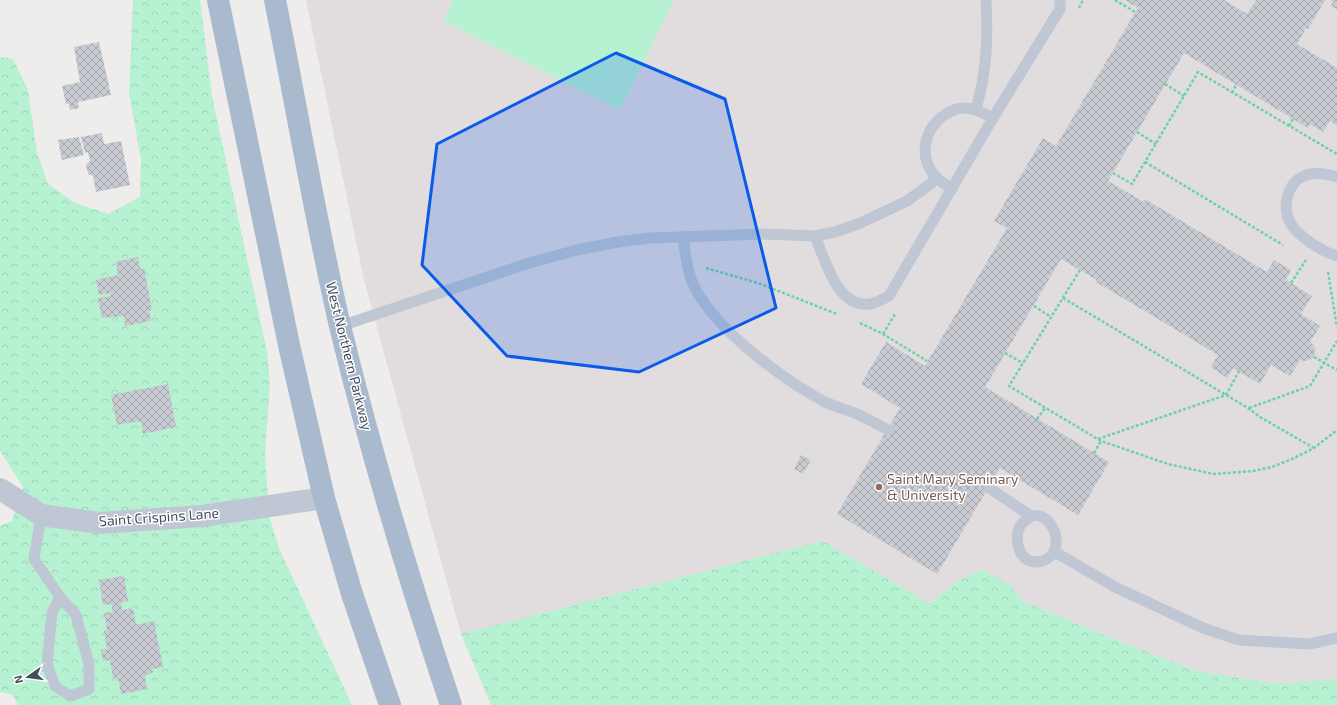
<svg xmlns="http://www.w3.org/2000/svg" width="1337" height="705" viewBox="0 0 1337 705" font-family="'Exo 2',sans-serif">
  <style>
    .education { fill: #e1ddde }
    .grass { fill: #b6f2d2 }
    .forest { fill: url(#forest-crowns) }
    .building { fill: url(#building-cross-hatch) }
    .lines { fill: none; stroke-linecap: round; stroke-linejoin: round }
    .path { stroke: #6cd2a7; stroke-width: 2.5; stroke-dasharray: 3 2; stroke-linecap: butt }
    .service { stroke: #bec7d3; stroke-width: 11 }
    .minor { stroke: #bec7d3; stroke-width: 22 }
    .primary { stroke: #a9b9ce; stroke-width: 22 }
    .marked { fill: #0b5bea; fill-opacity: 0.2; stroke: #0b5bea; stroke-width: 3; stroke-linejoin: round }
    .education-dot { fill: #8d6e63; stroke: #fff; stroke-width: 1.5 }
    .labels { text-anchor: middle; stroke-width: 3; stroke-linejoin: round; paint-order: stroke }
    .street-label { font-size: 14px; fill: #434e5b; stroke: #fff }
    .education-label { font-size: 14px; fill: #785e54; stroke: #fff; text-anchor: start }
  </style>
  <defs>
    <pattern id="forest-crowns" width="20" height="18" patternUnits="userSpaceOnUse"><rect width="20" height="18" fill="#b6f2d2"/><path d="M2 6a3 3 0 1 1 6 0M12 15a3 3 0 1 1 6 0" fill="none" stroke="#9ed1b7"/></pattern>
    <pattern id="building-cross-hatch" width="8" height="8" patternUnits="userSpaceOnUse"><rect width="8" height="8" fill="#c8cbd2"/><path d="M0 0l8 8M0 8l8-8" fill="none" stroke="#a4a7ad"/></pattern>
  </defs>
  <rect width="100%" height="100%" fill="#efecec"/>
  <polygon class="education" points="306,0 1337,0 1337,705 491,705 461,634 364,280"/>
  <polygon class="grass" points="453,0 674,0 620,110 443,21"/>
  <g class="forest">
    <polygon points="133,0 200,0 212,96 267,352 270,384 265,452 269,516 279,548 352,705 18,705 13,695 0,692 0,526 12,521 23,487 0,451 0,57 13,59 28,90 37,153 48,184 75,203 108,214 140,197 141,160 129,92"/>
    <polygon points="822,541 913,593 928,604 963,578 983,570 1011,585 1022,601 1126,644 1197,671 1279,684 1337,679 1337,705 491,705 461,634"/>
  </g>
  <g class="building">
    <polygon points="1125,0 1224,0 1247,14 1256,0 1325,0 1308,29 1306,28 1297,44 1337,68 1337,126 1330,121 1323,132 1310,124 1308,128 1184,53 1108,181 1144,202 1145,199 1267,272 1274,260 1291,270 1286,280 1312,296 1301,314 1320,326 1310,342 1314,346 1315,351 1314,357 1310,360 1305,361 1300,360 1290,376 1271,365 1260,384 1233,368 1227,378 1211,367 1218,355 1096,282 1097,280 1061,259 985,387 1109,462 1078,515 1000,468 937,574 837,514 900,408 861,384 886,342 925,366 1007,228 994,221 1043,138 1056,146 1138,8"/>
    <polygon points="1330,0 1337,0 1337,9 1331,6 1333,2"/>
    <polygon points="99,42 111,95 78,102 79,108 70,110 69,104 66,104 62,86 80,82 74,47"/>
    <polygon points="102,133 104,144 121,141 130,185 96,192 93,176 88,174 86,165 90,161 88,152 85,153 81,137"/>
    <polygon points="79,137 84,155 62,160 58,140"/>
    <polygon points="138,257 140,269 144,268 152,310 149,311 151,321 125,326 124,316 102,318 98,298 111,296 110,293 99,295 96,280 118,275 116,262"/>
    <polygon points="168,384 176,427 143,434 141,421 117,425 111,395"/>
    <polygon points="801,455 811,460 803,474 794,469"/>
    <polygon points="124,576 128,601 121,603 122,610 133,608 136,625 154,621 163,667 152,669 153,672 145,676 147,689 121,694 118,677 113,678 110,660 103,661 101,650 107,649 104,631 107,630 104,613 113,612 111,604 103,605 99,580"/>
  </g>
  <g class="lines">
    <g class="path">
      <polyline points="1115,0 1135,12"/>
      <polyline points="1079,8 1083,0"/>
      <polyline points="1165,84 1184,96"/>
      <polyline points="1232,93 1236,85"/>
      <polyline points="1289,126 1293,119"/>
      <polyline points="1137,132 1156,144"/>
      <polyline points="1145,162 1283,245"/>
      <polyline points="1113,173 1132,184 1198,72 1337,154"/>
      <polyline points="706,268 758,283 837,314"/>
      <polyline points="1080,270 1009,386 1101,441 1168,464 1213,474 1253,471 1272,467 1292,459 1314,448 1337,430"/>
      <polyline points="1328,272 1337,327"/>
      <polyline points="1291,283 1306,260"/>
      <polyline points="1063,298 1248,408 1260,417 1314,448"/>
      <polyline points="1034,306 1051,317"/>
      <polyline points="860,323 883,334 927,361"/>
      <polyline points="883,334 895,314"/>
      <polyline points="1005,353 1023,363"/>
      <polyline points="1314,357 1337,370"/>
      <polyline points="1249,408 1310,386 1337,341"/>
      <polyline points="1037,419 1045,408"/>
      <polyline points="1098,439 1226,395 1239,371"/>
      <polyline points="1094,453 1101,441"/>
    </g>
    <g class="service">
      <path d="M976,109C987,71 988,39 986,0"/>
      <path d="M1337,177C1327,174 1314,171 1304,176C1287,183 1282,207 1290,222C1297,236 1323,252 1337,256"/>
      <path d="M952,189C947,185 941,182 937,178C912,154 929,113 962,108C973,107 983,113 993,118"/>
      <path d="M683,236C685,251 686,267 692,281C710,326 781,378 823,401C833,406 844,409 855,413C866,418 877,424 888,430"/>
      <path d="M815,236C825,259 837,308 869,304C876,303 883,299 889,296L993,118L1060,9V0"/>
      <polyline points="341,326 526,264 577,250 618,242 650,238 764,234 815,236 835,232 858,224 888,210 907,201 929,185 937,178"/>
      <path d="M989,488L1031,516C1034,516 1037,515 1040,516C1058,523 1064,554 1042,561C1036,563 1030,562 1025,558C1017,551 1015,536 1020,526C1023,522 1027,519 1031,516"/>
      <polyline points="41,515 34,559 60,597 76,615 89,664 89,689 70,696 55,686 47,664 52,613 60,597"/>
      <polyline points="1055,552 1115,587 1203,628 1239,640 1309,644 1337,638"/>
    </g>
    <polyline class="minor" points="0,489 41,515 99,523 202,516 324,498"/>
    <g class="primary">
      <polyline points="218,0 289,345 324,498 352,594 390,705"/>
      <path d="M275,0C297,109 315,218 340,326C371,454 409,580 451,705"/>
    </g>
  </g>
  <path class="marked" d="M616,53L725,99L776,308L639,372L507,356L422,265L437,144Z"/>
  <circle class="education-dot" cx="879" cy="487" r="4"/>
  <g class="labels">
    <g class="street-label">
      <text transform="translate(349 356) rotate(76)" y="5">West Northern Parkway</text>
      <text transform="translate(159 517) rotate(-4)" y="5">Saint Crispins Lane</text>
    </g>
    <g class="education-label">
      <text x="887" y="484">Saint Mary Seminary<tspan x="887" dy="16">&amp; University</tspan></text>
    </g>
  </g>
  <g transform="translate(28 677) rotate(256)" stroke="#ffffff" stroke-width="3" paint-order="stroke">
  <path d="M0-3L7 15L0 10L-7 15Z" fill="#434e5b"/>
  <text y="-6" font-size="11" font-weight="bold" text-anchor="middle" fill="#434e5b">N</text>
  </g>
</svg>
